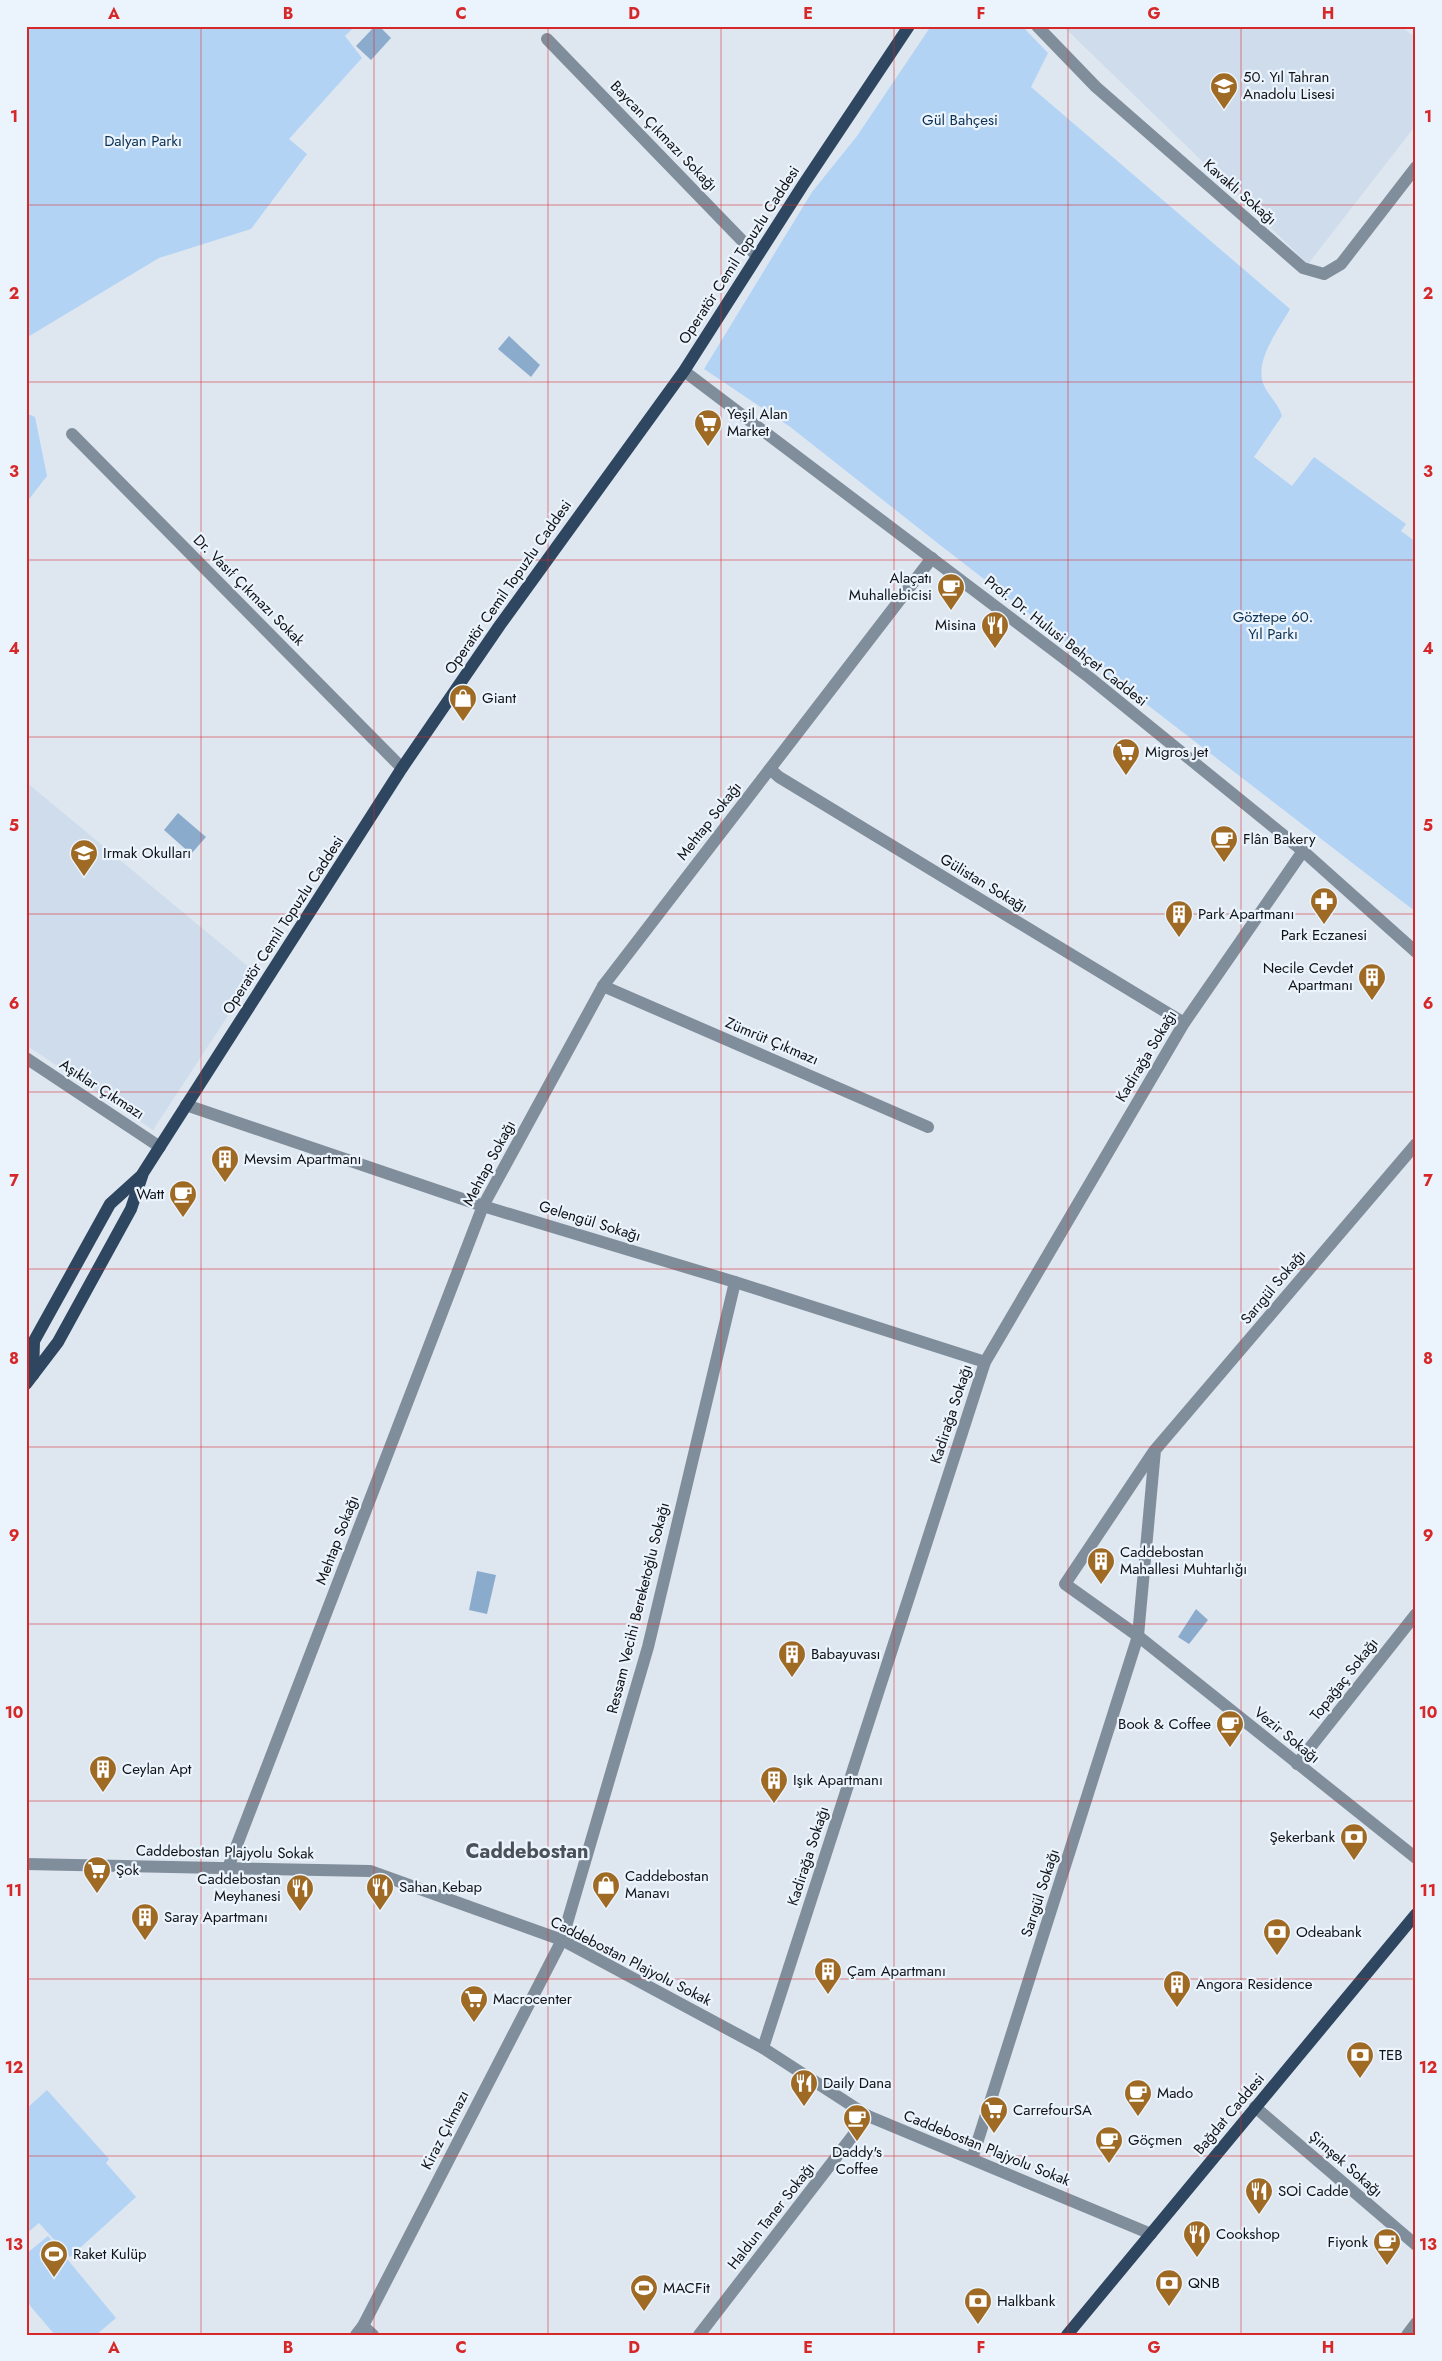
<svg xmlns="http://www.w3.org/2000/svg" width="1442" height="2361" viewBox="0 0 1442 2361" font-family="Jost,sans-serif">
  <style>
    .built { fill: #cedceb }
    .green { fill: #b3d3f5 }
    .water { fill: #8babcd }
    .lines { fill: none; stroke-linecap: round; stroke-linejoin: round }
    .minor { stroke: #808e9c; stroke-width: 12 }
    .tertiary { stroke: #808e9c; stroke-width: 12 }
    .primary { stroke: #2e465f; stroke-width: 12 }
    .grid { fill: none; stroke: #d62828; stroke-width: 1; stroke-opacity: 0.55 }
    .labels { text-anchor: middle; stroke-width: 4.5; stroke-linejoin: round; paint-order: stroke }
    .poi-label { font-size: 15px; fill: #101216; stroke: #ebf4fd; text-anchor: start }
    .park-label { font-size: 15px; fill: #0b3051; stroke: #ebf4fd }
    .street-label { font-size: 15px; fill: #101216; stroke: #ebf4fd }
    .district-label { font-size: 20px; font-weight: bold; fill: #4a5159; stroke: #ebf4fd }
    .neatline { fill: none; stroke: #d62828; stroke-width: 2 }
    .grid-label { font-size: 16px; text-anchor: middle; font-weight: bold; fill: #d62828 }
  </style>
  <rect width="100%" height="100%" fill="#dee7f0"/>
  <g class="built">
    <polygon points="1063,26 1400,26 1416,38 1416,125 1308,264"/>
    <polygon points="26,782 256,973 153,1130 26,1045"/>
  </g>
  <g class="green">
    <polygon points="355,26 345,36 362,58 289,139 307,154 251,229 159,258 26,338 26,27"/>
    <path d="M931,26H1022L1048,53L1031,87L1290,309C1279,329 1255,359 1263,383C1267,395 1278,402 1282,416L1254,457L1292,486L1314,457L1406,524L1401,531L1416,542V912L940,545L789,426L704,369L812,192L857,136Z"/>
    <polygon points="26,413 35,417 47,476 26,503"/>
    <polygon points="47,2090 109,2159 106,2163 136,2197 70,2257 39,2223 26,2234 26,2109"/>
    <polygon points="48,2236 116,2318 96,2335 55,2335 26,2301 26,2254"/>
  </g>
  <g class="water">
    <polygon points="375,26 379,26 391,38 371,60 356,46"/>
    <polygon points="509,336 540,365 531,377 498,349"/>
    <polygon points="178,813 206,837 191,854 164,830"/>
    <polygon points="477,1571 496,1575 487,1614 469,1610"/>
    <polygon points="1196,1609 1208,1620 1189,1644 1178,1637"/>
  </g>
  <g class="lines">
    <g class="minor">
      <polyline points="1037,26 1096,87 1303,268 1324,274 1341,264 1416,167"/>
      <polyline points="547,39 757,256"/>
      <polyline points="72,434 402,768"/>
      <polyline points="770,769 779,777 1184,1023"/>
      <polyline points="603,986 928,1127"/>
      <polyline points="26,1058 160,1147"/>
      <polyline points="186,1105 483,1206 735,1282 985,1362"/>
      <polyline points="1154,1451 1065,1584 1138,1636 1416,1858"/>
      <polyline points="1297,1764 1416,1614"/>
      <polyline points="26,1864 370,1871 562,1940 763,2048 868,2116 1151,2234"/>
      <polyline points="228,1868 483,1206 603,986 932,558"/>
      <polyline points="763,2048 985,1362 1184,1023 1303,851"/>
      <polyline points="1255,2107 1416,2245"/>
      <polyline points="972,2159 1138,1636 1155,1450 1416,1144"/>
      <polyline points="363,2326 373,2335"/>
      <polyline points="356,2335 363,2326 562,1940 648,1647 735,1282"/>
      <polyline points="699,2335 868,2116"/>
      <polyline points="1407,2335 1416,2323"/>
    </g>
    <polyline class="tertiary" points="684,371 1090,678 1303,851 1416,952"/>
    <g class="primary">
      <polyline points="33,1375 34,1341 110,1204 142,1175"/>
      <polyline points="26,1384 58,1342 131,1209 143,1173 402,768 500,625 684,371 803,185 909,26"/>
      <polyline points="1067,2335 1416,1914"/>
    </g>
  </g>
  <path class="grid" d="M201,26V2335M374,26V2335M548,26V2335M721,26V2335M894,26V2335M1068,26V2335M1241,26V2335M26,205H1416M26,382H1416M26,560H1416M26,737H1416M26,914H1416M26,1092H1416M26,1269H1416M26,1447H1416M26,1624H1416M26,1801H1416M26,1979H1416M26,2156H1416"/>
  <defs>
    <g id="school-pin" transform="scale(1.4375)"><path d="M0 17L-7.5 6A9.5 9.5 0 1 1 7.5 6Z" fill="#9f6a23" stroke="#ebf4fd"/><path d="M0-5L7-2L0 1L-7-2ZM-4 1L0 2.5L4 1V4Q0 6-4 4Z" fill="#fff"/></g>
    <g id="supermarket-pin" transform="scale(1.4375)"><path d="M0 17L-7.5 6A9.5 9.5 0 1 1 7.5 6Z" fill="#9f6a23" stroke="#ebf4fd"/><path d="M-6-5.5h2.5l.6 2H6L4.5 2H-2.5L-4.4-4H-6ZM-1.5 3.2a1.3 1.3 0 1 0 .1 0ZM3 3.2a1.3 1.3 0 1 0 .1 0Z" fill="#fff"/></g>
    <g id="cafe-pin" transform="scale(1.4375)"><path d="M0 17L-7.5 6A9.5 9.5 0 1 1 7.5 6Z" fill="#9f6a23" stroke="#ebf4fd"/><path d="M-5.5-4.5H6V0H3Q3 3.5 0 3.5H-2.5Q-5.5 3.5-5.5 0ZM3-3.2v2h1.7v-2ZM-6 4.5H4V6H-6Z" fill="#fff"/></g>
    <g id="restaurant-pin" transform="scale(1.4375)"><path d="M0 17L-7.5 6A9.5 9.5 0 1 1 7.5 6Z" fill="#9f6a23" stroke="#ebf4fd"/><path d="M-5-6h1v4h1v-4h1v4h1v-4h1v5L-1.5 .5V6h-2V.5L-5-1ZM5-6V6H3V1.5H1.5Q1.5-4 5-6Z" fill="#fff"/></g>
    <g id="shop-pin" transform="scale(1.4375)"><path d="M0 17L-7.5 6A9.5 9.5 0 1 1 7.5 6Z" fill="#9f6a23" stroke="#ebf4fd"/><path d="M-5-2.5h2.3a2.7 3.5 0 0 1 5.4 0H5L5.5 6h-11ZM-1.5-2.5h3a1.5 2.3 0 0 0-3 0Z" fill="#fff"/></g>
    <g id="pharmacy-pin" transform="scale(1.4375)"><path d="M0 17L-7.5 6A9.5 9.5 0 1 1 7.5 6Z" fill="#9f6a23" stroke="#ebf4fd"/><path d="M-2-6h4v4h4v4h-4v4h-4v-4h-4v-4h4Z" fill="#fff"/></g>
    <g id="building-pin" transform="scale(1.4375)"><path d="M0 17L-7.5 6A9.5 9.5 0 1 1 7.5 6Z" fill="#9f6a23" stroke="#ebf4fd"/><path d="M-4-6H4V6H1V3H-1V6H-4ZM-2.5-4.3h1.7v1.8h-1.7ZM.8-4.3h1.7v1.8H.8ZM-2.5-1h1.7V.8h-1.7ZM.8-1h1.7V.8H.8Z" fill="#fff"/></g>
    <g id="bank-pin" transform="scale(1.4375)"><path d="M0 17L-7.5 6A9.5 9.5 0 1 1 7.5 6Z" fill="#9f6a23" stroke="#ebf4fd"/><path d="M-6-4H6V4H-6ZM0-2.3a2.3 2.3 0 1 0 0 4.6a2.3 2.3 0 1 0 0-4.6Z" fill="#fff"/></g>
    <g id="stadium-pin" transform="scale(1.4375)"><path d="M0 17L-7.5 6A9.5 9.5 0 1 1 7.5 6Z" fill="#9f6a23" stroke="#ebf4fd"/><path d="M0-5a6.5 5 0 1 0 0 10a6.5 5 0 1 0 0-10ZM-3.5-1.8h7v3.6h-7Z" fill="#fff"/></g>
  </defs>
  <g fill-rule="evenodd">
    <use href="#school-pin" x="1224" y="86"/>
    <use href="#supermarket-pin" x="708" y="423"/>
    <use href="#cafe-pin" x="951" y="587"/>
    <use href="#restaurant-pin" x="995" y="625"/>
    <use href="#shop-pin" x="463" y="698"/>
    <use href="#supermarket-pin" x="1126" y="752"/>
    <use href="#cafe-pin" x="1224" y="839"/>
    <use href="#school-pin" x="84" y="853"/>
    <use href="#pharmacy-pin" x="1324" y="901"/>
    <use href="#building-pin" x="1179" y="914"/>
    <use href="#building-pin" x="1372" y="977"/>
    <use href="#building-pin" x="225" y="1159"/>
    <use href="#cafe-pin" x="183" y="1194"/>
    <use href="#building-pin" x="1101" y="1561"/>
    <use href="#building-pin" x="792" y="1654"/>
    <use href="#cafe-pin" x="1230" y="1724"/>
    <use href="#building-pin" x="103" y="1769"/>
    <use href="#building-pin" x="774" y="1780"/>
    <use href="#bank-pin" x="1354" y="1837"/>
    <use href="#supermarket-pin" x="97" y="1870"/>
    <use href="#shop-pin" x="606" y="1885"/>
    <use href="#restaurant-pin" x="380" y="1887"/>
    <use href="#restaurant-pin" x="300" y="1888"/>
    <use href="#building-pin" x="145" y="1917"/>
    <use href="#bank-pin" x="1277" y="1932"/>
    <use href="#building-pin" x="828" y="1971"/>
    <use href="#building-pin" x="1177" y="1984"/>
    <use href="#supermarket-pin" x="474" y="1999"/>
    <use href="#bank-pin" x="1360" y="2055"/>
    <use href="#restaurant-pin" x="804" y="2083"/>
    <use href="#cafe-pin" x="1138" y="2093"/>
    <use href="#supermarket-pin" x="994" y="2110"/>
    <use href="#cafe-pin" x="857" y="2118"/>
    <use href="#cafe-pin" x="1109" y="2140"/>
    <use href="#restaurant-pin" x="1259" y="2191"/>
    <use href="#restaurant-pin" x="1197" y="2234"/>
    <use href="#cafe-pin" x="1387" y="2242"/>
    <use href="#stadium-pin" x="54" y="2254"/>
    <use href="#bank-pin" x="1169" y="2283"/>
    <use href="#stadium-pin" x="644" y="2288"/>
    <use href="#bank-pin" x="978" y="2301"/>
  </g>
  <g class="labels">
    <g class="poi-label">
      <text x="1243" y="82">50. Yıl Tahran<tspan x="1243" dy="17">Anadolu Lisesi</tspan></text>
      <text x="727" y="419">Yeşil Alan<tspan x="727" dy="17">Market</tspan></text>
      <text x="932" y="583" text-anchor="end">Alaçatı<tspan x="932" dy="17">Muhallebicisi</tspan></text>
      <text x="976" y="630" text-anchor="end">Misina</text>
      <text x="482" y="703">Giant</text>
      <text x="1145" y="757">Migros Jet</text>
      <text x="1243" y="844">Flân Bakery</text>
      <text x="103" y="858">Irmak Okulları</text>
      <text x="1198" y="919">Park Apartmanı</text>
      <text x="1324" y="940" text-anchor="middle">Park Eczanesi</text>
      <text x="1353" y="973" text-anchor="end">Necile Cevdet<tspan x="1353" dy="17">Apartmanı</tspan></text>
      <text x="244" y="1164">Mevsim Apartmanı</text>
      <text x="164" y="1199" text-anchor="end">Watt</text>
      <text x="1120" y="1557">Caddebostan<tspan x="1120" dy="17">Mahallesi Muhtarlığı</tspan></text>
      <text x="811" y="1659">Babayuvası</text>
      <text x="1211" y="1729" text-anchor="end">Book &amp; Coffee</text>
      <text x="122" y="1774">Ceylan Apt</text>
      <text x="793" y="1785">Işık Apartmanı</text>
      <text x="1335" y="1842" text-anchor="end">Şekerbank</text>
      <text x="116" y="1875">Şok</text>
      <text x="625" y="1881">Caddebostan<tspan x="625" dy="17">Manavı</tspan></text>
      <text x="281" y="1884" text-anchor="end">Caddebostan<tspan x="281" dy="17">Meyhanesi</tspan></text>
      <text x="399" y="1892">Sahan Kebap</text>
      <text x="164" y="1922">Saray Apartmanı</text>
      <text x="1296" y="1937">Odeabank</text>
      <text x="847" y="1976">Çam Apartmanı</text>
      <text x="1196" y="1989">Angora Residence</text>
      <text x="493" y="2004">Macrocenter</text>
      <text x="1379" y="2060">TEB</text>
      <text x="823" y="2088">Daily Dana</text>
      <text x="1157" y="2098">Mado</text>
      <text x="1013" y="2115">CarrefourSA</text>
      <text x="1128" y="2145">Göçmen</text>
      <text x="857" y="2157" text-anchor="middle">Daddy's<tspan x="857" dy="17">Coffee</tspan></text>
      <text x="1278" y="2196">SOİ Cadde</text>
      <text x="1216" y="2239">Cookshop</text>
      <text x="1368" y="2247" text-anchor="end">Fiyonk</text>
      <text x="73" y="2259">Raket Kulüp</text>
      <text x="1188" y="2288">QNB</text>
      <text x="663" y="2293">MACFit</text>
      <text x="997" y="2306">Halkbank</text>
    </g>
    <g class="park-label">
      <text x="960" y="125">Gül Bahçesi</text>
      <text x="143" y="146">Dalyan Parkı</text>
      <text x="1273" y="622">Göztepe 60.<tspan x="1273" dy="17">Yıl Parkı</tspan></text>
    </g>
    <g class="street-label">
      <text transform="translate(664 136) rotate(46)" y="5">Baycan Çıkmazı Sokağı</text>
      <text transform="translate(1240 192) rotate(41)" y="5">Kavaklı Sokağı</text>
      <text transform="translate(739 255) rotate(-57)" y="5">Operatör Cemil Topuzlu Caddesi</text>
      <text transform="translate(508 587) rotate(-55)" y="5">Operatör Cemil Topuzlu Caddesi</text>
      <text transform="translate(249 590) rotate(45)" y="5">Dr. Vasıf Çıkmazı Sokak</text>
      <text transform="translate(1066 641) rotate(38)" y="5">Prof. Dr. Hulusi Behçet Caddesi</text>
      <text transform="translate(709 821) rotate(-52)" y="5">Mehtap Sokağı</text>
      <text transform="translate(984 883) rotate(31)" y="5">Gülistan Sokağı</text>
      <text transform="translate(283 925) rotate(-57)" y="5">Operatör Cemil Topuzlu Caddesi</text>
      <text transform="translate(772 1041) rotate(23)" y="5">Zümrüt Çıkmazı</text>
      <text transform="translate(1146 1056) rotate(-59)" y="5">Kadirağa Sokağı</text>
      <text transform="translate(102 1089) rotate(33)" y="5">Aşıklar Çıkmazı</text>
      <text transform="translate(489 1163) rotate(-62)" y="5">Mehtap Sokağı</text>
      <text transform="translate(590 1221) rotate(17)" y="5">Gelengül Sokağı</text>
      <text transform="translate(1273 1287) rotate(-50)" y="5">Sarıgül Sokağı</text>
      <text transform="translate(951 1414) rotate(-72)" y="5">Kadirağa Sokağı</text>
      <text transform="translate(337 1540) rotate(-69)" y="5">Mehtap Sokağı</text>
      <text transform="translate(638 1608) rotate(-76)" y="5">Ressam Vecihi Bereketoğlu Sokağı</text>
      <text transform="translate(1344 1679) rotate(-52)" y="5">Topağaç Sokağı</text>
      <text transform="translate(1287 1735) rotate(39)" y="5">Vezir Sokağı</text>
      <text transform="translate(225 1852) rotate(1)" y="5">Caddebostan Plajyolu Sokak</text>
      <text transform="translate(808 1856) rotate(-72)" y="5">Kadirağa Sokağı</text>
      <text transform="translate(1040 1893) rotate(-72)" y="5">Sarıgül Sokağı</text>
      <text transform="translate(631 1961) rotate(27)" y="5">Caddebostan Plajyolu Sokak</text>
      <text transform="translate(1229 2114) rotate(-50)" y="5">Bağdat Caddesi</text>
      <text transform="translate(445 2130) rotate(-63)" y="5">Kiraz Çıkmazı</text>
      <text transform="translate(987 2148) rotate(22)" y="5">Caddebostan Plajyolu Sokak</text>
      <text transform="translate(1346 2164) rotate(41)" y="5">Şimşek Sokağı</text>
      <text transform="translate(771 2216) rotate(-52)" y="5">Haldun Taner Sokağı</text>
    </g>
    <g class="district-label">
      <text x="527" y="1858">Caddebostan</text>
    </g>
  </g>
  <rect width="1442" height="2361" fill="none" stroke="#ebf4fd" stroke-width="55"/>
  <rect x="28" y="28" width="1386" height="2306" class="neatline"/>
  <g class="grid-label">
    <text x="114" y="19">A</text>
    <text x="288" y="19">B</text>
    <text x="461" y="19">C</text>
    <text x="634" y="19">D</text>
    <text x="808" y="19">E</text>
    <text x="981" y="19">F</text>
    <text x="1154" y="19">G</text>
    <text x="1328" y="19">H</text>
    <text x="14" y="122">1</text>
    <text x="1428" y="122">1</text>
    <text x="14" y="299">2</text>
    <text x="1428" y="299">2</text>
    <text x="14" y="477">3</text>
    <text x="1428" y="477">3</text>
    <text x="14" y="654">4</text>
    <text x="1428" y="654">4</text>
    <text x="14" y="831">5</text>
    <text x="1428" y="831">5</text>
    <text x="14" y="1009">6</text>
    <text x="1428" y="1009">6</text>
    <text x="14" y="1186">7</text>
    <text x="1428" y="1186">7</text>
    <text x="14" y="1364">8</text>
    <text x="1428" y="1364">8</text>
    <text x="14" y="1541">9</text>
    <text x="1428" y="1541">9</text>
    <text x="14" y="1718">10</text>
    <text x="1428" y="1718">10</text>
    <text x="14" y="1896">11</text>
    <text x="1428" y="1896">11</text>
    <text x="14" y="2073">12</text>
    <text x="1428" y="2073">12</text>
    <text x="14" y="2250">13</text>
    <text x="1428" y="2250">13</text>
    <text x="114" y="2353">A</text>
    <text x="288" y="2353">B</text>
    <text x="461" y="2353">C</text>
    <text x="634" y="2353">D</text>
    <text x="808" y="2353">E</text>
    <text x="981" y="2353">F</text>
    <text x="1154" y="2353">G</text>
    <text x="1328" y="2353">H</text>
  </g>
</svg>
